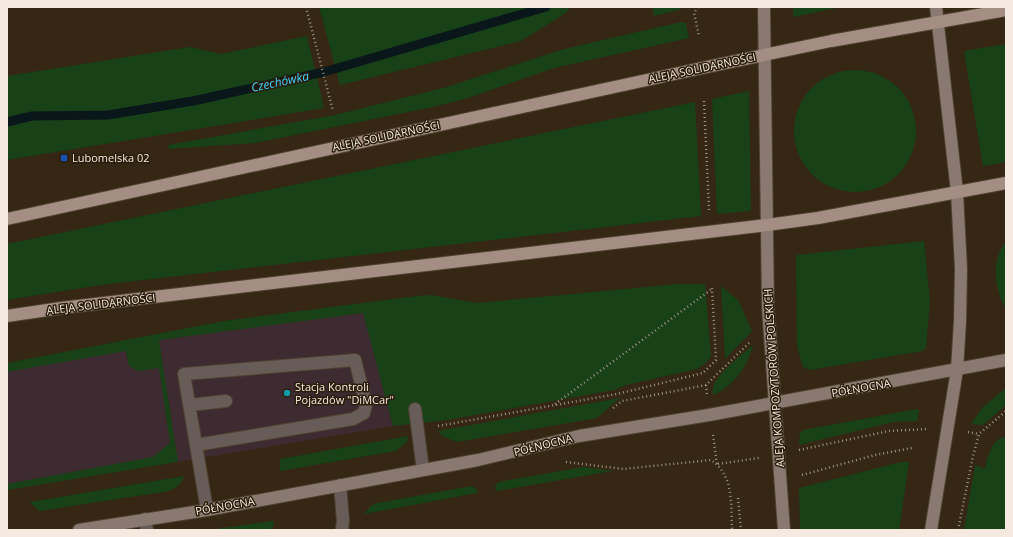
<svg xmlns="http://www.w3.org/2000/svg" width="1013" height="537" viewBox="0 0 1013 537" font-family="'Open Sans',sans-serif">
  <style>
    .commercial { fill: #3e2b31 }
    .green { fill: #184118 }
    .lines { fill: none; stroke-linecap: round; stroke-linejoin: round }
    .stream { stroke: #09171b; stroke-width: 9 }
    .lane-casing { stroke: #504230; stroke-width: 14 }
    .secondary-casing { stroke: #504230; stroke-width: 14 }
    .primary-casing { stroke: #504230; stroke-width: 14 }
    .path { stroke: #9e9284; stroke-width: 2.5; stroke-dasharray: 1 3; stroke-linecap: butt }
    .lane { stroke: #675c57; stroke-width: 12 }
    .secondary { stroke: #8a7970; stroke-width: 12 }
    .primary { stroke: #a48e83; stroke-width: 12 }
    .transit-dot { fill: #1a4fb4; stroke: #2b1d0b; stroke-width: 1.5 }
    .culture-dot { fill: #0f9aa8; stroke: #2b1d0b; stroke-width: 1.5 }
    .labels { text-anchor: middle; stroke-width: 3; stroke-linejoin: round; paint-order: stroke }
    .street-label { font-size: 11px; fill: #f4eadf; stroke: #2b1d0b }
    .poi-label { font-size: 11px; fill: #f4eadf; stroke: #2b1d0b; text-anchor: start }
    .water-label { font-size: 12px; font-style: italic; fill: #3cd1ff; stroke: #2b1d0b }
  </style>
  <rect width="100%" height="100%" fill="#352714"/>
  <g class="commercial">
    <polygon points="363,313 393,426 178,462 159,340"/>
    <polygon points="126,350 129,366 138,370 159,368 170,443 153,457 7,484 7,372"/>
  </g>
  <g class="green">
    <polygon points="319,7 570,7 566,13 521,41 340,85"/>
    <polygon points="652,7 683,7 679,10 654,16"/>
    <polygon points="793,7 841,7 793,17"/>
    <polygon points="681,22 686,23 689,38 554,68 468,98 433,107 255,143 169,149 168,145 335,115 443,88 564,49"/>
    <polygon points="307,36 324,108 7,160 7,76 190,47 221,54"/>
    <polygon points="1006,44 1006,162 983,166 964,51"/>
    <circle cx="855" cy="131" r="61"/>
    <polygon points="749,91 751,211 717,214 712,99"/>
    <polygon points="695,102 701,216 100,285 7,300 7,244"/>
    <polygon points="924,241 930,302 926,348 923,351 810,370 803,367 797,346 796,255"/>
    <path d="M1006,242V309C995,291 990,259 1006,242Z"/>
    <polygon points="678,284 705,284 711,356 707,362 697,369 626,385 614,390 447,420 393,426 363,313 159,340 178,462 7,490 7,484 153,457 170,443 159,368 138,371 129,366 126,351 7,372 7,363 224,321 417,296 431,295 477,303"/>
    <polygon points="721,286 738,300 752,331 725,359"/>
    <path d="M753,345C748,366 734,386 713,395C708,379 742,355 753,345Z"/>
    <polygon points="1006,388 1006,405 983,425 971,424 982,408"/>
    <polygon points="620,398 597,418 457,442 442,436 438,431"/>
    <polygon points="917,409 919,411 917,421 893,422 799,445 800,433 803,430"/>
    <polygon points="408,436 407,442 396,451 280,471 280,459"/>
    <path d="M1006,436V530H964L975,465L985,469C988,455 991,440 1006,436Z"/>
    <polygon points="901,462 909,462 899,530 800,530 799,488"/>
    <polygon points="583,467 613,471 496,491 495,487 498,482"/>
    <path d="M184,476C182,484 176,488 169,491L39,511L30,502Z"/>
    <polygon points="472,486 478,491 477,493 364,514 371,506 377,503"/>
    <polygon points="273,521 274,526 270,530 208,530"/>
  </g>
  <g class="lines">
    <polyline class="stream" points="7,122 32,116 108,115 193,101 324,72 546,7"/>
    <g class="lane-casing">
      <g id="lane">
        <polyline points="190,405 226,401"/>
        <polyline points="415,409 423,470"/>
        <polyline points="196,445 353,419 364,413 366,404 355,360 184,374 207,510"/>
        <polyline points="340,485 343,520 342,530"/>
        <polyline points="145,519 147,530"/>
      </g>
    </g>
    <g class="secondary-casing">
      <g id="secondary">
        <polyline points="764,7 768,307 784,530"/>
        <polyline points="79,530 207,510 478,460 579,436 709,415 1006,360"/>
        <polyline points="931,530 957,370 960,321 961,269 957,192 936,7"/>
      </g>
    </g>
    <g class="primary-casing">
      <g id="primary">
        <polyline points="7,219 702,68 831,41 1006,10"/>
        <polyline points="7,316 61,308 767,225 818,218 1006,183"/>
      </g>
    </g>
    <g class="path">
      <polyline points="306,7 333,111"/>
      <polyline points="698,7 694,13 699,36"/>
      <polyline points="704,101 709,210"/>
      <polyline points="706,385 707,395"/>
      <polyline points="555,404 712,289"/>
      <polyline points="613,408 622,401 706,385 749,343"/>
      <polyline points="438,426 617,394 703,373 716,360 712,288"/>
      <polyline points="968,432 979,434"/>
      <polyline points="713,435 717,464"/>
      <polyline points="799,450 889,431 926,429"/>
      <path d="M566,462L623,469L711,460C734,475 731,505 732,530"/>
      <polyline points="718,464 759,458"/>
      <polyline points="802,475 875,455 912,448"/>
      <polyline points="738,498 741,530"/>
      <polyline points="958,530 973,456 979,434 1006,411"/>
    </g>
    <use href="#lane" class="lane"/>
    <use href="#secondary" class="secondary"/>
    <use href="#primary" class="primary"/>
  </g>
  <rect class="transit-dot" x="60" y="154" width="8" height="8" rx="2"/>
  <circle class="culture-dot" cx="287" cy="393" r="4"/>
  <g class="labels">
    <g class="street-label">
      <text transform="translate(702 68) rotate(-12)" y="4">ALEJA SOLIDARNOŚCI</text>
      <text transform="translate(386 136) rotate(-12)" y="4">ALEJA SOLIDARNOŚCI</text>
      <text transform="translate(101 304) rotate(-7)" y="4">ALEJA SOLIDARNOŚCI</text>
      <text transform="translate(774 378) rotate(-94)" y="4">ALEJA KOMPOZYTORÓW POLSKICH</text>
      <text transform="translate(861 388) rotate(-10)" y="4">PÓŁNOCNA</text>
      <text transform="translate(543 445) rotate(-14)" y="4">PÓŁNOCNA</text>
      <text transform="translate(225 506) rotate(-10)" y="4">PÓŁNOCNA</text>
    </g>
    <g class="poi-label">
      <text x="72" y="162">Lubomelska 02</text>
      <text x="295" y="391">Stacja Kontroli<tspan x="295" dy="13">Pojazdów "DiMCar"</tspan></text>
    </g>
    <g class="water-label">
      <text transform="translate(280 82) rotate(-12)" y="4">Czechówka</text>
    </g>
  </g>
  <rect width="1013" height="537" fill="none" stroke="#f4eadf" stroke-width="16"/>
</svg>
